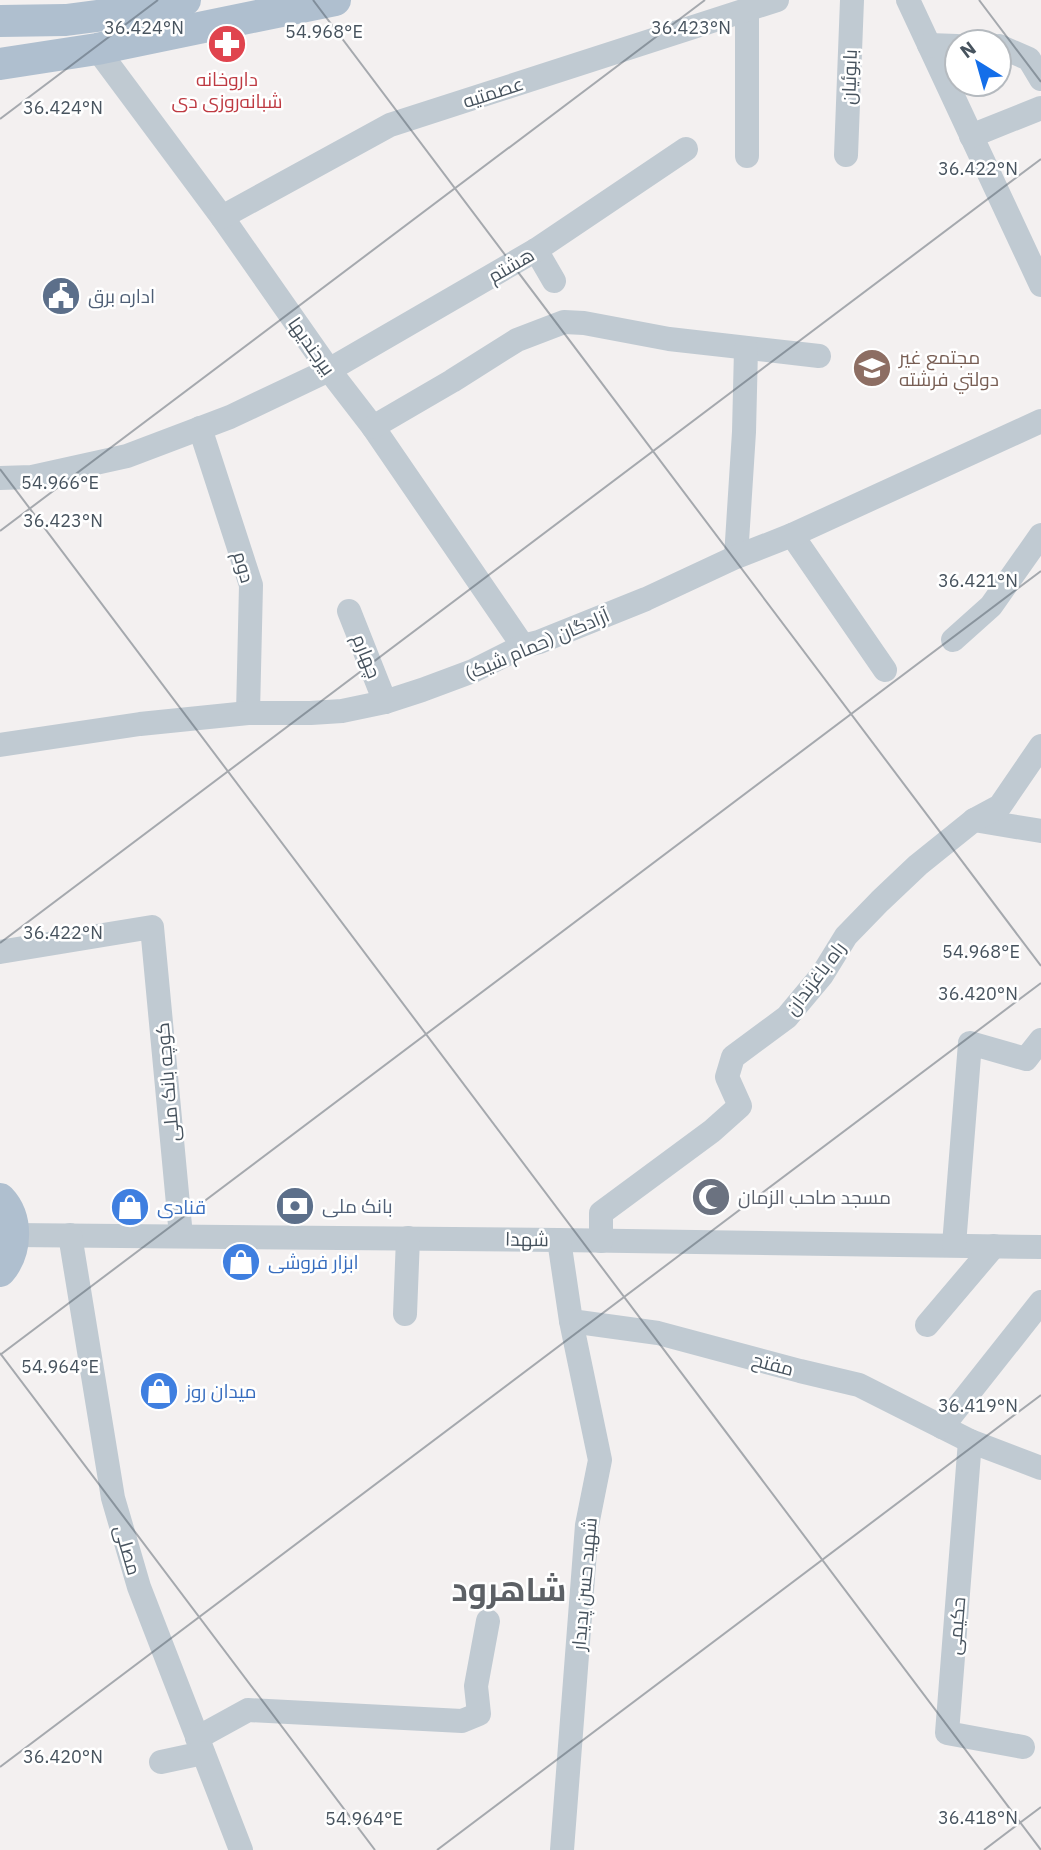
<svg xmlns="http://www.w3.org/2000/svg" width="1041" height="1850" viewBox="0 0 1041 1850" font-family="'IBM Plex Sans',Cairo,sans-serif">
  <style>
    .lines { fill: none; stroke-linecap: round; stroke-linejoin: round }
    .minor { stroke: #c0cad2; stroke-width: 24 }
    .major { stroke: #afbfcf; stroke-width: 32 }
    .ticks { fill: none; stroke: #47535e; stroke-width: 2; stroke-opacity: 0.45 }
    .labels { text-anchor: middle; stroke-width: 5; stroke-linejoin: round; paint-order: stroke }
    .street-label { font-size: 19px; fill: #47535e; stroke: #fff }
    .health-label { font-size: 19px; fill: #be3a42; stroke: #fff }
    .service-label { font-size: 19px; fill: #4e5e75; stroke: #fff; text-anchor: start }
    .education-label { font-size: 19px; fill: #785e54; stroke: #fff; text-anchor: start }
    .worship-label { font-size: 19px; fill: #5b616d; stroke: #fff; text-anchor: start }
    .shop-label { font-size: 19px; fill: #366cbe; stroke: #fff; text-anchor: start }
    .town-label { font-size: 33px; font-weight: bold; fill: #5c6065; stroke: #fff }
    .ticks-label { font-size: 18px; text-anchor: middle; fill: #47535e; stroke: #fff; stroke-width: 5; stroke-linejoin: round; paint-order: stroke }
  </style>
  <rect width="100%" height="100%" fill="#f3f0f0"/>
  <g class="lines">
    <g class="minor">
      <polyline points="908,0 1041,285"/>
      <polyline points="929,45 957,46"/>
      <polyline points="999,46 1029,59 1041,79"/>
      <polyline points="97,49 222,217 329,370 373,427 523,646"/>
      <polyline points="971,136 1041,108"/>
      <polyline points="846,155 852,0"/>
      <polyline points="747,156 747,10"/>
      <polyline points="222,217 390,125 777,0"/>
      <polyline points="536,250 554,281"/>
      <polyline points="373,427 452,381 517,340 564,322 584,323 669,339 819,356"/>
      <polyline points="200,428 251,585 248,713"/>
      <polyline points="0,478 32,477 127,456 230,417 329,370 536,250 686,149"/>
      <polyline points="792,535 885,670"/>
      <polyline points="736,557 744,432 746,349"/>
      <polyline points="349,611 385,702"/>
      <polyline points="953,640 991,606 1041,535"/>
      <polyline points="0,745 140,724 248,713 311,713 342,711 385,702 422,690 473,671 523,646 539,642 646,599 736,557 792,535 1041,421"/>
      <polyline points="974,820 1041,831"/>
      <polyline points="0,952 152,927 181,1236"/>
      <polyline points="13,1235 559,1240 1041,1247"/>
      <polyline points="70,1235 113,1498 139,1587 241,1850"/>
      <polyline points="559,1240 571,1321 658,1333 800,1371 859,1385 970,1441 1041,1468"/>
      <polyline points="601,1241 601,1213 712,1131 740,1106 727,1077 733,1057 787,1017 822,975 846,936 880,901 918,865 974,820 1000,806 1041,746"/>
      <polyline points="954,1245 970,1043 1026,1059 1041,1040"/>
      <polyline points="405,1314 408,1238"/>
      <polyline points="927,1325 994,1246"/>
      <polyline points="942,1427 1041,1302"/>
      <polyline points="970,1441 947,1733 1023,1747"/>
      <polyline points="197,1738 248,1710 462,1721 479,1714 476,1686 488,1621"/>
      <polyline points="161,1762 203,1753"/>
      <polyline points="562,1850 587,1525 600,1460 571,1321"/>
    </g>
    <g class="major">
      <polyline points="0,21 66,20 113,14 185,0"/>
      <polyline points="0,64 97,49 335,0"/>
      <path d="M0,1199C18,1218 17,1251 0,1271"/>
    </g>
  </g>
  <path class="ticks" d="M313,0L1041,966M979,0L1041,82M0,119L158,0M0,469L1041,1850M0,531L705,0M0,943L1041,159M0,1353L375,1850M0,1355L1041,571M0,1767L1041,983M437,1850L1041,1395M984,1850L1041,1807"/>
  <defs>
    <g id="pharmacy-disc" transform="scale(2.0125)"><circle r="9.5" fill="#e0444e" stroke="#fff"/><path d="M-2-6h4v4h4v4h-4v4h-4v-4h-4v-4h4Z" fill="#fff"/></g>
    <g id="civic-disc" transform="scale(2.0125)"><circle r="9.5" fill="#5c6f8a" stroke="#fff"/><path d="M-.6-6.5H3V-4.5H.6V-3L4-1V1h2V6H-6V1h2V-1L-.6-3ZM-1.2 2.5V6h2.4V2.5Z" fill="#fff"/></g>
    <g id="school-disc" transform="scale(2.0125)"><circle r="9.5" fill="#8d6e63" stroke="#fff"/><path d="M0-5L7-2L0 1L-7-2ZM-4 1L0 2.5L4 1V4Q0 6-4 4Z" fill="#fff"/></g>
    <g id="mosque-disc" transform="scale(2.0125)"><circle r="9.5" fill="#6b7280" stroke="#fff"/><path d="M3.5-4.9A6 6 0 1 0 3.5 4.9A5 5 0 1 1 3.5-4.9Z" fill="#fff"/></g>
    <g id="bank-disc" transform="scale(2.0125)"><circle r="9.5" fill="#5c6f8a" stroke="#fff"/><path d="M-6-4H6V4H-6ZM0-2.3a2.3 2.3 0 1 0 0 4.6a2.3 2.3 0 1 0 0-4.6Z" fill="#fff"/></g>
    <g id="shop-disc" transform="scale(2.0125)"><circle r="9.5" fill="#3f7fe0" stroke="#fff"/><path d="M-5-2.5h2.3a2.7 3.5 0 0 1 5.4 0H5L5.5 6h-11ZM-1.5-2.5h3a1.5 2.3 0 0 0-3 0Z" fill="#fff"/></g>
  </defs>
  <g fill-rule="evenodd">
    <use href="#pharmacy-disc" x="227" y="44"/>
    <use href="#civic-disc" x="61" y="296"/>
    <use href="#school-disc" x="872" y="368"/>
    <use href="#mosque-disc" x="711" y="1197"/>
    <use href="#bank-disc" x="295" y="1206"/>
    <use href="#shop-disc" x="130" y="1207"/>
    <use href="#shop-disc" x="241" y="1262"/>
    <use href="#shop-disc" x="159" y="1391"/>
  </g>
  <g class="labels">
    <g class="street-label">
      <text transform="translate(849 77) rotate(-88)" y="7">بابوئیان</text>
      <text transform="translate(493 92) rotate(-18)" y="7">عصمتیه</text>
      <text transform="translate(511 265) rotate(-30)" y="7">هشتم</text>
      <text transform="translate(312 346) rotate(55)" y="7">بیرجندیها</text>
      <text transform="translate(244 567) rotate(74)" y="7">دوم</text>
      <text transform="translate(537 644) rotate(-23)" y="7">آزادگان (حمام شیک)</text>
      <text transform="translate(367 656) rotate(68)" y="7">چهارم</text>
      <text transform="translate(815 978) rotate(-53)" y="7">راه باغزندان</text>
      <text transform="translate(167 1082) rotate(-95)" y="7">کوچه بانک ملی</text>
      <text transform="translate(527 1239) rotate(1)" y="7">شهدا</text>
      <text transform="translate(773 1364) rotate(15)" y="7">مفتح</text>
      <text transform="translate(128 1550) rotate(74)" y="7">مصلی</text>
      <text transform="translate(584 1584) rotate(-85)" y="7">شهید حسن پدیدار</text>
      <text transform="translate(956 1626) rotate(-85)" y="7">حکیمی</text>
    </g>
    <g class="health-label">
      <text x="227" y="86">داروخانه<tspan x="227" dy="22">شبانه‌روزی دی</tspan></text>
    </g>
    <g class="service-label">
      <text x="88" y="303">اداره برق</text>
      <text x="322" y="1213">بانک ملی</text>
    </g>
    <g class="education-label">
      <text x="899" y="364">مجتمع غير<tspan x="899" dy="22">دولتي فرشته</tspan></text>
    </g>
    <g class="worship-label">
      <text x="738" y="1204">مسجد صاحب الزمان</text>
    </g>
    <g class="shop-label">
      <text x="157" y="1214">قنادی</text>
      <text x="268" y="1269">ابزار فروشی</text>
      <text x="186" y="1398">میدان روز</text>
    </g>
    <g class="town-label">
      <text x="509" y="1601">شاهرود</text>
    </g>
  </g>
  <g class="ticks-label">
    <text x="144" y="34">36.424°N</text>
    <text x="691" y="34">36.423°N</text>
    <text x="324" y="38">54.968°E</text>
    <text x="63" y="114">36.424°N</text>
    <text x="978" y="175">36.422°N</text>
    <text x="60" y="489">54.966°E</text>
    <text x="63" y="527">36.423°N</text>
    <text x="978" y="587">36.421°N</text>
    <text x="63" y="939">36.422°N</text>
    <text x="981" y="958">54.968°E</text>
    <text x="978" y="1000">36.420°N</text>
    <text x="60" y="1373">54.964°E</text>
    <text x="978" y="1412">36.419°N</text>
    <text x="63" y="1763">36.420°N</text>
    <text x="978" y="1824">36.418°N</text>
    <text x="364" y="1825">54.964°E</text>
  </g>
  <g transform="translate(978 63) rotate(323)"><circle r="33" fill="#ffffff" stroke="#b5babf" stroke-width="2"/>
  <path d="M0-5L12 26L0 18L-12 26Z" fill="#146ee9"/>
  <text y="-10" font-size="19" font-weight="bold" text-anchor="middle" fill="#47535e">N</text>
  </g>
</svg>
